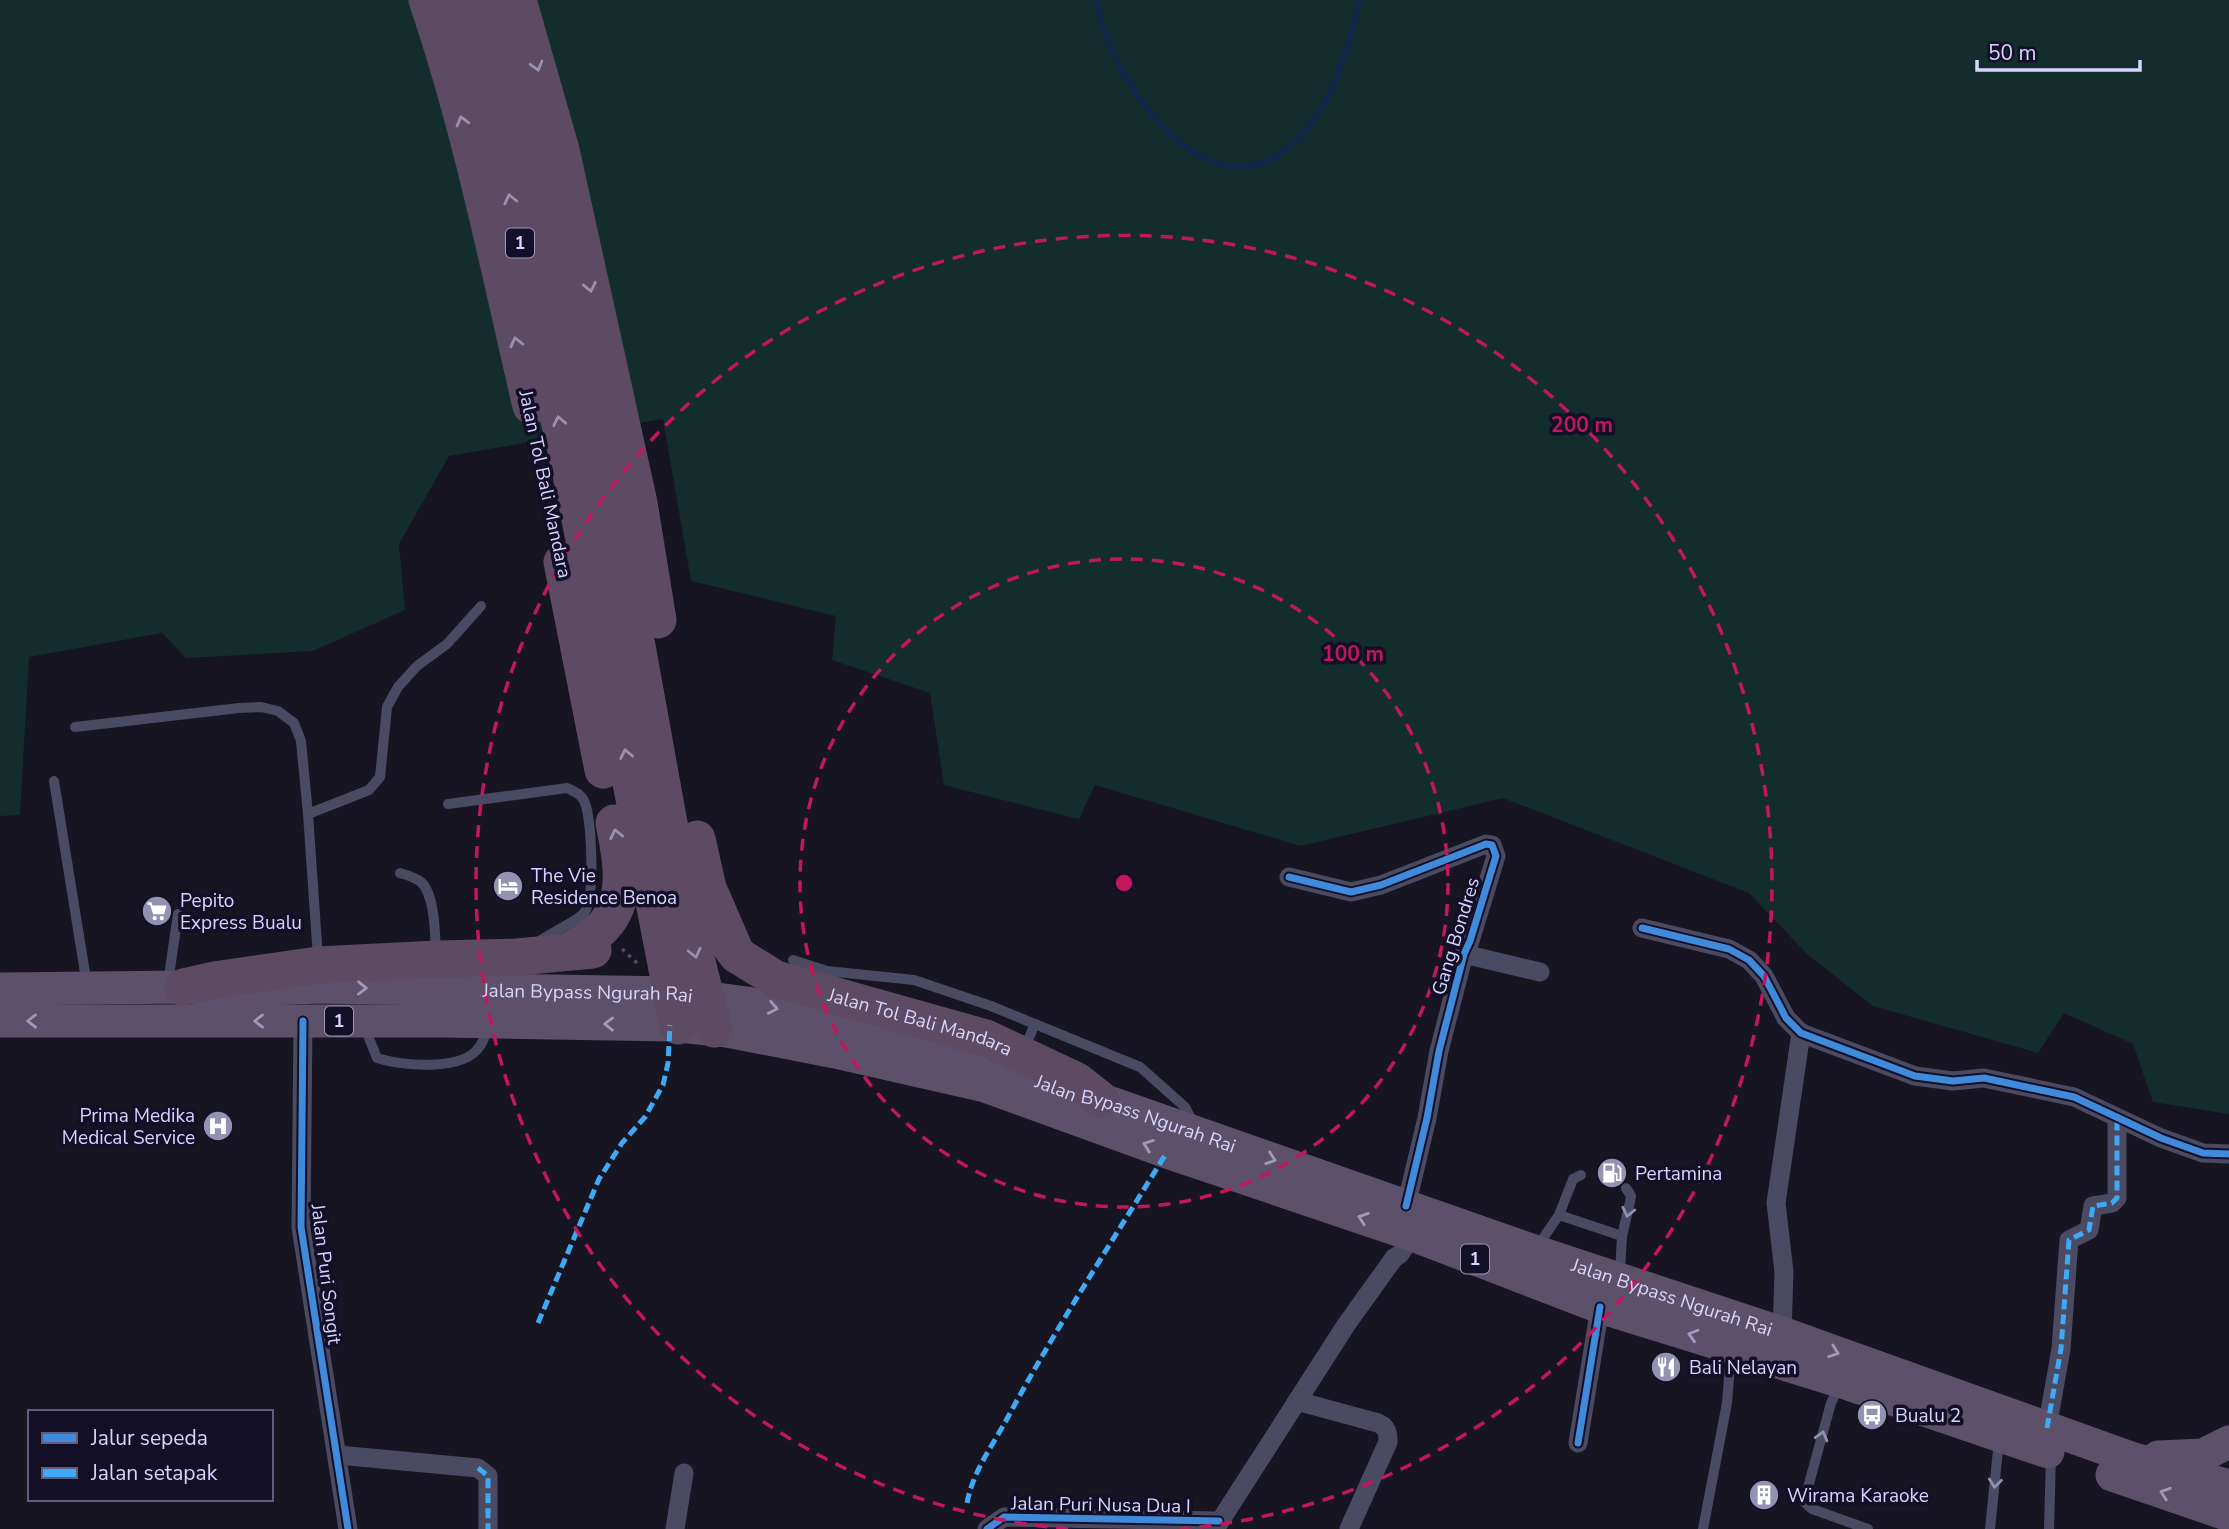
<svg xmlns="http://www.w3.org/2000/svg" width="2229" height="1529" viewBox="0 0 2229 1529" font-family="'Nunito Sans',sans-serif">
  <style>
    .green { fill: #132d2c }
    .lines { fill: none; stroke-linecap: round; stroke-linejoin: round }
    .stream { stroke: #0f2748; stroke-width: 6 }
    .path { stroke: #44515d; stroke-width: 3.5; stroke-dasharray: 3.5 5; stroke-linecap: butt }
    .service { stroke: #4a4a62; stroke-width: 10 }
    .minor { stroke: #4a4a62; stroke-width: 19 }
    .trunk { stroke: #5c506a; stroke-width: 33 }
    .motorway { stroke: #5c4b62; stroke-width: 37 }
    .quiet { stroke: #3fa9f5; stroke-width: 5; stroke-dasharray: 10 5; stroke-linecap: butt }
    .cycleway-casing { stroke: #120f27; stroke-width: 11 }
    .cycleway { stroke: #408adc; stroke-width: 7 }
    .oneway { stroke: #9a90b0 }
    .oneway2 { stroke: #a099bc }
    .oneway3 { stroke: #9090b0 }
    .ring { fill: none; stroke: #c2185b; stroke-width: 3.5; stroke-dasharray: 12 9 }
    .labels { text-anchor: middle; stroke-width: 7; stroke-linejoin: round; paint-order: stroke }
    .shield { fill: #120f27; stroke: #9c9abe; stroke-width: 2 }
    .shield-label { font-size: 18px; font-weight: bold; fill: #d7d5ff }
    .street-label { font-size: 19px; fill: #d7d5ff; stroke: #120f27 }
    .poi-label { font-size: 19px; fill: #d7d5ff; stroke: #120f27; text-anchor: start }
    .centre { fill: #c2185b; stroke: #120f27; stroke-width: 3.5 }
    .ring-label { font-size: 21px; text-anchor: middle; font-weight: bold; fill: #c2185b; stroke: #120f27; stroke-width: 7; stroke-linejoin: round; paint-order: stroke }
  </style>
  <rect width="100%" height="100%" fill="#161521"/>
  <polygon class="green" points="0,0 2229,0 2229,1114 2153,1102 2133,1044 2064,1013 2038,1053 1873,1006 1807,954 1749,893 1503,798 1301,846 1095,785 1079,819 944,785 930,693 832,660 836,616 691,581 663,419 449,456 399,544 405,610 313,651 186,658 162,633 29,657 20,815 0,816"/>
  <g class="lines">
    <path class="stream" d="M1096,0C1100,13 1102,28 1108,41C1136,111 1219,217 1297,140C1334,103 1348,49 1359,0"/>
    <polyline class="path" points="622,949 637,963"/>
    <g class="service">
      <polyline points="75,727 239,708 261,707 278,711 294,723 301,741 308,814"/>
      <polyline points="54,781 87,985"/>
      <path d="M448,804L567,788C576,792 583,795 586,806C591,825 596,898 584,913C577,921 549,934 538,942"/>
      <path d="M400,873C407,875 415,877 421,882C435,895 435,934 436,953"/>
      <polyline points="318,958 308,814 369,790 380,777 387,707 398,687 417,666 447,644 481,606"/>
      <polyline points="793,960 827,971 914,980 991,1006 1140,1067 1185,1107 1194,1124"/>
      <polyline points="168,983 178,914"/>
      <path d="M365,1028L377,1058C401,1066 464,1072 480,1046C484,1041 486,1032 488,1026"/>
      <polyline points="1024,1049 1035,1024"/>
      <polyline points="1559,1215 1622,1236"/>
      <polyline points="1537,1247 1559,1215 1573,1179 1581,1175"/>
      <polyline points="1620,1272 1622,1236 1630,1202 1631,1196 1626,1188"/>
      <polyline points="1840,1385 1831,1403 1804,1502 1812,1509 1868,1529"/>
      <polyline points="1703,1529 1727,1403 1731,1353"/>
      <polyline points="1990,1529 1999,1440"/>
      <polyline points="2049,1529 2051,1456"/>
    </g>
    <g class="minor">
      <polyline points="1289,877 1351,892 1381,885 1486,844 1492,845 1496,856 1470,941 1464,954 1439,1051 1427,1118 1406,1206"/>
      <polyline points="1642,928 1729,949 1749,960 1764,976 1786,1018 1801,1033 1915,1076 1953,1081 1984,1078 2074,1097 2161,1138 2203,1153 2229,1154"/>
      <polyline points="1464,954 1540,972"/>
      <polyline points="303,1021 301,1227 348,1529"/>
      <polyline points="1782,1333 1784,1272 1776,1203 1801,1033"/>
      <path d="M1297,1401L1378,1423C1387,1427 1388,1433 1388,1442L1349,1529"/>
      <polyline points="2047,1428 2061,1349 2069,1240 2089,1230 2093,1206 2112,1203 2117,1198 2117,1118"/>
      <polyline points="1578,1443 1600,1307"/>
      <polyline points="338,1455 478,1468 488,1476 488,1529"/>
      <polyline points="675,1529 684,1473"/>
      <polyline points="987,1529 1004,1517 1219,1521"/>
      <polyline points="1215,1529 1346,1325 1394,1258 1400,1254 1413,1235"/>
    </g>
    <g class="trunk">
      <path id="s1" d="M0,989L183,987L214,991L319,987L673,993L747,1003L835,1020L981,1059L1073,1094L1100,1099L1534,1251L1782,1333L2131,1458L2229,1486"/>
      <polyline points="0,1021 444,1021 670,1025 727,1031 835,1052 985,1086 1167,1152 1413,1235 1600,1307 1842,1382 2048,1452"/>
      <polyline points="2158,1457 2203,1455 2229,1442"/>
      <polyline points="2112,1475 2229,1515"/>
    </g>
    <g class="motorway">
      <path d="M427,0C472,132 499,270 531,406"/>
      <polyline points="457,0 503,168 533,300 574,488 678,1026"/>
      <polyline points="490,0 536,158 607,480 676,862 695,954 714,1029"/>
      <polyline points="518,0 561,150 639,503 658,620"/>
      <polyline points="562,562 603,770"/>
      <polyline points="697,839 708,888 737,955"/>
      <path id="s2" d="M723,937L737,955L776,979L986,1038L1077,1081L1100,1099"/>
      <path d="M567,952C579,945 593,937 603,927C630,898 621,858 614,823"/>
      <polyline points="183,987 214,980 318,965 437,959 517,957 593,950"/>
    </g>
    <g class="quiet">
      <polyline points="538,1323 599,1179 622,1143 645,1117 663,1085 668,1063 670,1025"/>
      <polyline points="2047,1428 2061,1349 2069,1240 2089,1230 2093,1206 2112,1203 2117,1198 2117,1118"/>
      <polyline points="478,1468 488,1476 488,1529"/>
      <path d="M967,1503C973,1471 993,1445 1008,1417C1057,1326 1113,1240 1167,1152"/>
    </g>
    <g class="cycleway-casing">
      <g id="cycleway">
        <polyline points="1289,877 1351,892 1381,885 1486,844 1492,845 1496,856 1470,941 1464,954 1439,1051 1427,1118 1406,1206"/>
        <polyline points="1642,928 1729,949 1749,960 1764,976 1786,1018 1801,1033 1915,1076 1953,1081 1984,1078 2074,1097 2161,1138 2203,1153 2229,1154"/>
        <polyline points="303,1021 301,1227 348,1529"/>
        <polyline points="1578,1443 1600,1307"/>
        <polyline points="987,1529 1004,1517 1219,1521"/>
      </g>
    </g>
    <use href="#cycleway" class="cycleway"/>
  </g>
  <defs><path id="oneway-chevron" d="M-2-3.5L2.5 0L-2 3.5" fill="none" stroke-width="1.6" stroke-linecap="round" stroke-linejoin="round" transform="scale(1.75)"/></defs>
  <g class="oneway">
    <use href="#oneway-chevron" transform="translate(537 66) rotate(74)"/>
    <use href="#oneway-chevron" transform="translate(462 121) rotate(-105)"/>
    <use href="#oneway-chevron" transform="translate(510 199) rotate(-103)"/>
    <use href="#oneway-chevron" transform="translate(590 287) rotate(78)"/>
    <use href="#oneway-chevron" transform="translate(516 342) rotate(-103)"/>
    <use href="#oneway-chevron" transform="translate(559 421) rotate(-102)"/>
    <use href="#oneway-chevron" transform="translate(626 754) rotate(-101)"/>
    <use href="#oneway-chevron" transform="translate(616 834) rotate(-102)"/>
    <use href="#oneway-chevron" transform="translate(695 953) rotate(77)"/>
  </g>
  <g class="oneway2">
    <use href="#oneway-chevron" transform="translate(362 988) rotate(1)"/>
    <use href="#oneway-chevron" transform="translate(773 1008) rotate(11)"/>
    <use href="#oneway-chevron" transform="translate(32 1021) rotate(-180)"/>
    <use href="#oneway-chevron" transform="translate(259 1021) rotate(180)"/>
    <use href="#oneway-chevron" transform="translate(609 1024) rotate(-179)"/>
    <use href="#oneway-chevron" transform="translate(1148 1145) rotate(-160)"/>
    <use href="#oneway-chevron" transform="translate(1271 1159) rotate(19)"/>
    <use href="#oneway-chevron" transform="translate(1363 1218) rotate(-161)"/>
    <use href="#oneway-chevron" transform="translate(1693 1335) rotate(-163)"/>
    <use href="#oneway-chevron" transform="translate(1834 1352) rotate(20)"/>
    <use href="#oneway-chevron" transform="translate(2165 1493) rotate(-161)"/>
  </g>
  <g class="oneway3">
    <use href="#oneway-chevron" transform="translate(1628 1212) rotate(103)"/>
    <use href="#oneway-chevron" transform="translate(1822 1436) rotate(-74)"/>
    <use href="#oneway-chevron" transform="translate(1995 1483) rotate(96)"/>
  </g>
  <g class="ring">
    <circle cx="1124" cy="883" r="324"/>
    <path d="M1068 1529A648 648 0 1 1 1180 1529"/>
  </g>
  <defs>
    <g id="hotel-disc" transform="scale(1.575)"><circle r="9.5" fill="#9392b1" stroke="#120f27"/><path d="M-6-4.5h1.5V1H6V5H4.5V3h-9V5H-6ZM-4 0a1.8 1.8 0 1 1 3.6 0ZM.5 0V-2.5h3Q6-2.5 6 0Z" fill="#fff"/></g>
    <g id="supermarket-disc" transform="scale(1.575)"><circle r="9.5" fill="#9392b1" stroke="#120f27"/><path d="M-6-5.5h2.5l.6 2H6L4.5 2H-2.5L-4.4-4H-6ZM-1.5 3.2a1.3 1.3 0 1 0 .1 0ZM3 3.2a1.3 1.3 0 1 0 .1 0Z" fill="#fff"/></g>
    <g id="hospital-disc" transform="scale(1.575)"><circle r="9.5" fill="#9392b1" stroke="#120f27"/><path d="M-5-5h3v3.5h4V-5h3V5h-3V1.5h-4V5h-3Z" fill="#fff"/></g>
    <g id="fuel-disc" transform="scale(1.575)"><circle r="9.5" fill="#9392b1" stroke="#120f27"/><path d="M-5.5-6h7V0h2V4h1.3V-2.5L3-4.5l.8-.8L6-3V5H2.5V1h-1V6h-7ZM-4.2-4.7v3.2H.2V-4.7Z" fill="#fff"/></g>
    <g id="restaurant-disc" transform="scale(1.575)"><circle r="9.5" fill="#9392b1" stroke="#120f27"/><path d="M-5-6h1v4h1v-4h1v4h1v-4h1v5L-1.5 .5V6h-2V.5L-5-1ZM5-6V6H3V1.5H1.5Q1.5-4 5-6Z" fill="#fff"/></g>
    <g id="bus-disc" transform="scale(1.575)"><circle r="9.5" fill="#9392b1" stroke="#120f27"/><path d="M-5-6H5V4H4V6H2V4H-2V6H-4V4H-5ZM-3.5-4V0h7V-4ZM-3.5 1.2v1.5H-2V1.2ZM2 1.2v1.5H3.5V1.2Z" fill="#fff"/></g>
    <g id="building-disc" transform="scale(1.575)"><circle r="9.5" fill="#9392b1" stroke="#120f27"/><path d="M-4-6H4V6H1V3H-1V6H-4ZM-2.5-4.3h1.7v1.8h-1.7ZM.8-4.3h1.7v1.8H.8ZM-2.5-1h1.7V.8h-1.7ZM.8-1h1.7V.8H.8Z" fill="#fff"/></g>
  </defs>
  <g fill-rule="evenodd">
    <use href="#hotel-disc" x="508" y="886"/>
    <use href="#supermarket-disc" x="157" y="911"/>
    <use href="#hospital-disc" x="218" y="1126"/>
    <use href="#fuel-disc" x="1612" y="1173"/>
    <use href="#restaurant-disc" x="1666" y="1367"/>
    <use href="#bus-disc" x="1872" y="1415"/>
    <use href="#building-disc" x="1764" y="1495"/>
  </g>
  <g class="labels">
    <g class="shield">
      <rect x="506" y="228.5" width="28" height="29" rx="5"/>
      <rect x="325" y="1006.5" width="28" height="29" rx="5"/>
      <rect x="1461" y="1244.5" width="28" height="29" rx="5"/>
    </g>
    <g class="shield-label">
      <text x="520" y="249">1</text>
      <text x="339" y="1027">1</text>
      <text x="1475" y="1265">1</text>
    </g>
    <g class="street-label">
      <text transform="translate(546 484) rotate(78)" y="7">Jalan Tol Bali Mandara</text>
      <text transform="translate(1455 936) rotate(-73)" y="7">Gang Bondres</text>
      <text dy="7" stroke="none"><textPath href="#s1" startOffset="588">Jalan Bypass Ngurah Rai</textPath></text>
      <text dy="7" stroke="none"><textPath href="#s2" startOffset="219">Jalan Tol Bali Mandara</textPath></text>
      <text dy="7" stroke="none"><textPath href="#s1" startOffset="1153">Jalan Bypass Ngurah Rai</textPath></text>
      <text transform="translate(327 1274) rotate(83)" y="7">Jalan Puri Songit</text>
      <text dy="7" stroke="none"><textPath href="#s1" startOffset="1720">Jalan Bypass Ngurah Rai</textPath></text>
      <text transform="translate(1101 1504) rotate(1)" y="7">Jalan Puri Nusa Dua I</text>
    </g>
    <g class="poi-label">
      <text x="531" y="882">The Vie<tspan x="531" dy="22">Residence Benoa</tspan></text>
      <text x="180" y="907">Pepito<tspan x="180" dy="22">Express Bualu</tspan></text>
      <text x="195" y="1122" text-anchor="end">Prima Medika<tspan x="195" dy="22">Medical Service</tspan></text>
      <text x="1635" y="1180">Pertamina</text>
      <text x="1689" y="1374">Bali Nelayan</text>
      <text x="1895" y="1422">Bualu 2</text>
      <text x="1787" y="1502">Wirama Karaoke</text>
    </g>
  </g>
  <circle cx="1124" cy="883" r="10" class="centre"/>
  <g class="ring-label">
    <text x="1582" y="432">200 m</text>
    <text x="1353" y="661">100 m</text>
  </g>
  <rect x="28" y="1410" width="245" height="91" fill="#120f27" stroke="#615e7d" stroke-width="2"/>
  <rect x="42" y="1433" width="35" height="10" fill="#408adc" stroke="#615e7d" stroke-width="2"/>
  <text x="91" y="1445" font-size="21" fill="#d7d5ff">Jalur sepeda</text>
  <rect x="42" y="1468" width="35" height="10" fill="#3fa9f5" stroke="#615e7d" stroke-width="2"/>
  <text x="91" y="1480" font-size="21" fill="#d7d5ff">Jalan setapak</text>
  <path d="M1977 60v10h163v-10" fill="none" stroke="#d7d5ff" stroke-width="3.5"/>
  <text x="1988" y="60" font-size="21" fill="#d7d5ff" stroke="#120f27" stroke-width="5" paint-order="stroke">50 m</text>
</svg>
